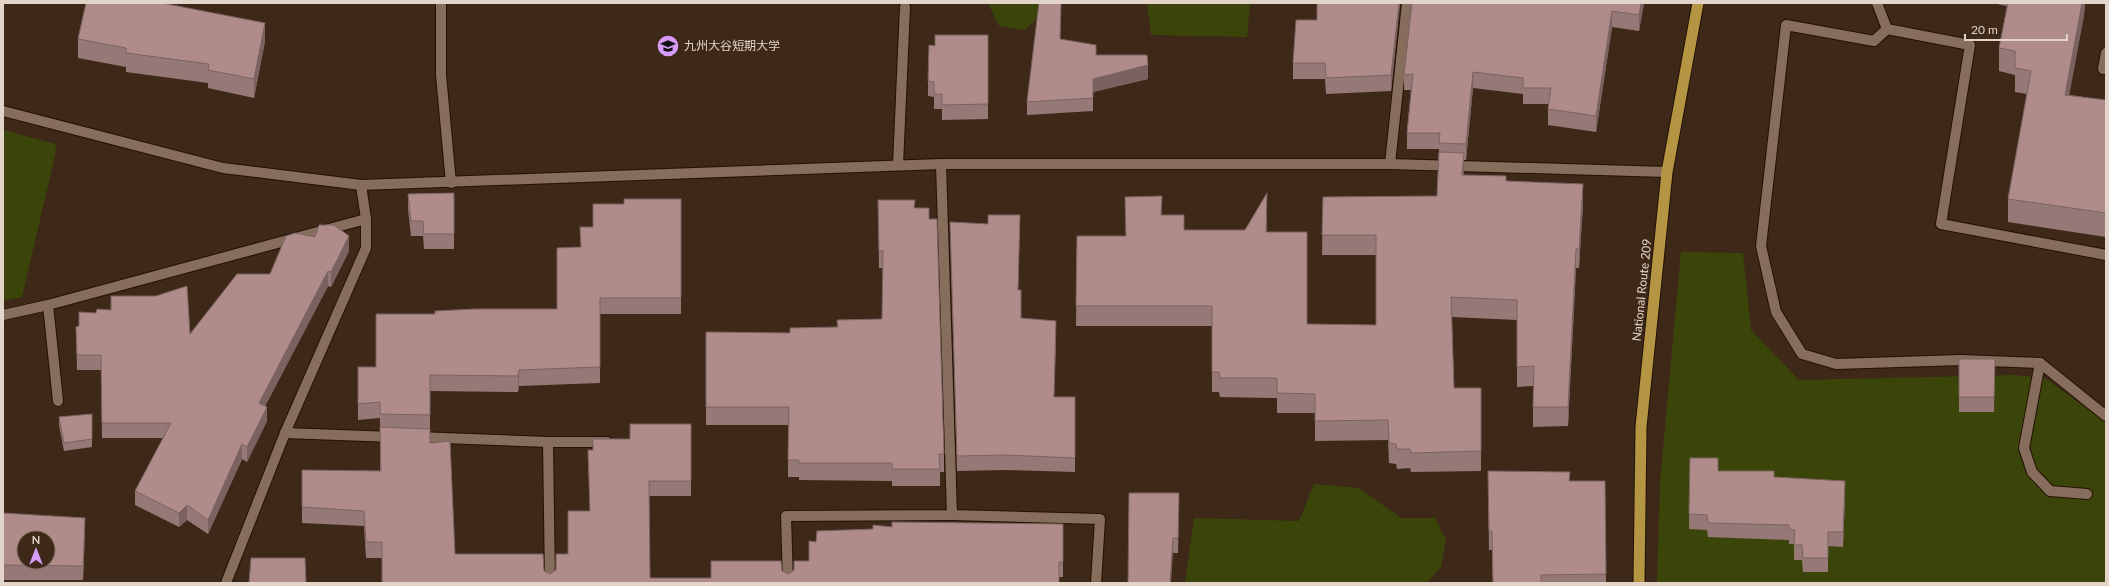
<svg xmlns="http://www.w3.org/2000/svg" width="2109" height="586" viewBox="0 0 2109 586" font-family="Lato,'Noto Sans JP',sans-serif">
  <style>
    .green { fill: #3b450a }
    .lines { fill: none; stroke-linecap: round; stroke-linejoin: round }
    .service-casing { stroke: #241103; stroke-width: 12 }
    .minor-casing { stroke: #241103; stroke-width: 12 }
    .trunk-casing { stroke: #241103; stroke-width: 13 }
    .service { stroke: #876e5c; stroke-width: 10 }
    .minor { stroke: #876e5c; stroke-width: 10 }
    .trunk { stroke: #b49543; stroke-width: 11 }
    .wall { fill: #967877 }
    .shaded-wall { fill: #7a6261 }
    .building { fill: #af8c8a; stroke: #7a6261; fill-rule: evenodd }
    .labels { text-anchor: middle; stroke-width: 4; stroke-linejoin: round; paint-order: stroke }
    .poi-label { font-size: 12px; fill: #e2d4c9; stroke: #3e2918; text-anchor: start }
    .street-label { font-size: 12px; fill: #e2d4c9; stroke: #3e2918 }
  </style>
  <rect width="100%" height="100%" fill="#3e2918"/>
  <g class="green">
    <polygon points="988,3 1047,3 1051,5 1025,30 999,26"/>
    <polygon points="1147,3 1250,3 1247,37 1151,35"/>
    <polygon points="3,130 55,144 56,151 22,297 3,301"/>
    <polygon points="1681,252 1743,253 1751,330 1799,380 2016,375 2046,379 2106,422 2106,583 1657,583 1660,483"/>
    <polygon points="1314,484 1359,488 1401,518 1435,518 1446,540 1441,567 1427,583 1185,583 1194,518 1299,521"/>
  </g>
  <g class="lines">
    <g class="service-casing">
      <g id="service">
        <polyline points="441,3 441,75 451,183"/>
        <polyline points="1877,3 1887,29 1970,45 1941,224 2106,255"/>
        <polyline points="1887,29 1874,41 1786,25 1761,246 1776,312 1802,354 1836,364 1961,360 2040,363 2106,416"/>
        <polyline points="2106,53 2103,69 2106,69"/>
        <polyline points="898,165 905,7"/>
        <polyline points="2040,363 2024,448 2032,472 2050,491 2087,494"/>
      </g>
    </g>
    <g class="minor-casing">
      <g id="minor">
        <polyline points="3,111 223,168 361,185 941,164 1390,164 1667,172"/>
        <polyline points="1390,164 1407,3"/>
        <polyline points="48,305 58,401"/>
        <polyline points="3,315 48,305 366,219"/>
        <polyline points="285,433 393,437"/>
        <polyline points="417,437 548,442 607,442"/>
        <polyline points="548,442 550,583"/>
        <polyline points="952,515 1100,519 1096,583"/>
        <polyline points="226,583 285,433 366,248 366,219 361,185"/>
        <polyline points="788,583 786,516 952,515 941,164"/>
      </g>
    </g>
    <g class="trunk-casing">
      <polyline id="trunk" points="1639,583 1641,427 1667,172 1698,3"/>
    </g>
    <use href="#service" class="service"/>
    <use href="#minor" class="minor"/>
    <use href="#trunk" class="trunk"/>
  </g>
  <g class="wall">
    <polygon points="1039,3 1061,3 1060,39 1096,55 1148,79 1093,92 1093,111 1027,115 1027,102"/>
    <polygon points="1317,3 1400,3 1391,91 1326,94 1325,79 1293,79 1293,63 1317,20"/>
    <polygon points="1412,3 1644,3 1639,31 1612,27 1596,132 1548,125 1548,109 1549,104 1523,104 1523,94 1473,88 1466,160 1464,160 1464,175 1506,181 1583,204 1579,268 1576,268 1568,426 1533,427 1533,386 1517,387 1517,320 1452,317 1454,388 1481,388 1481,471 1411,472 1410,468 1397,469 1396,464 1389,463 1388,440 1315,441 1315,413 1277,413 1277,398 1220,397 1219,392 1212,392 1212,326 1076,326 1077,236 1126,236 1125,197 1162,215 1184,230 1245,230 1267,213 1267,232 1307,324 1376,325 1376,255 1322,255 1323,197 1437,196 1439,149 1407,149 1407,133 1411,90 1404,90 1404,75"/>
    <polygon points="1992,3 2085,3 2084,15 2069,95 2106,100 2106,237 2008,222 2008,199 2027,94 2015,92 2015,75 1999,71 1999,48 2007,6"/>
    <polygon points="935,35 988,35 988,119 942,120 942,109 934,109 934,97 928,96 928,81 935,45"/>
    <polygon points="78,39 265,41 254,98 208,88 208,83 126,72 126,67 78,58"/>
    <polygon points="454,193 454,249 424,249 423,236 411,236 408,209 408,194"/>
    <polygon points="681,199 681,314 600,314 600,383 519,386 518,392 430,391 430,443 455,554 544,571 550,574 556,570 568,554 590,511 588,450 593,450 630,439 691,424 691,496 649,496 650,578 711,578 782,571 789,574 809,561 816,542 873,529 892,527 1063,524 1063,577 382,583 382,558 366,558 364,526 302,523 302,470 380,471 380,418 358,420 358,367 376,367 435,314 557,309 581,247 580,227 593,227 593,204 624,204"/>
    <polygon points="878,200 915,208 929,219 944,454 944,472 940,472 940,486 892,486 892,481 799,480 799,477 788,477 788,425 706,425 706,332 790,333 837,327 837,320 882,319 883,268 879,268"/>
    <polygon points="950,222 1018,290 1021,318 1056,336 1054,397 1075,397 1075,472 1005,470 957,471"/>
    <polygon points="349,251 331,287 328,286 265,406 267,421 247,462 242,459 208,534 187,520 179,527 135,505 135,491 163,438 102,438 101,370 77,370 76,327 79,326 79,312 190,334 270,274"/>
    <polygon points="1959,359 1995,359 1994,412 1959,412"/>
    <polygon points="92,414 92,447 64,451 59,425 59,417"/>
    <polygon points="1690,458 1718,471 1774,477 1845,496 1843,547 1828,546 1828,572 1803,572 1802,560 1794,560 1794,544 1789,544 1789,540 1708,537 1707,530 1689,529"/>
    <polygon points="1488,471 1570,481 1605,481 1606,583 1493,583 1492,550 1489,550"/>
    <polygon points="1179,493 1178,553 1173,553 1128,583"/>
    <polygon points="3,513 85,532 83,580 3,580"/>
  </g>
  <g class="shaded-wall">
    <polygon points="1399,3 1400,3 1391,91 1391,75"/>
    <polygon points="1641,3 1644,3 1639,31 1639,15"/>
    <polygon points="2082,3 2085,3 2084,15 2065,118 2065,95"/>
    <polygon points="1612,11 1612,27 1596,132 1596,116"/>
    <polygon points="265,23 265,41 254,98 254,79"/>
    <polygon points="1148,65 1148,79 1093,92 1093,79"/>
    <polygon points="1473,72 1473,88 1466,160 1466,144"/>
    <polygon points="1464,153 1464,173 1462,194 1462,175"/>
    <polygon points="1583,184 1583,204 1579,268 1579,249"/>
    <polygon points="1267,193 1267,213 1266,251 1266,232"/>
    <polygon points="349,236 349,251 331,287 331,272"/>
    <polygon points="1576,249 1576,268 1568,426 1568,407"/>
    <polygon points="328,271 328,286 259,418 259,403"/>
    <polygon points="519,370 519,386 518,392 518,376"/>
    <polygon points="267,407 267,421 247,462 247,447"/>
    <polygon points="242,444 242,459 208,534 208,520"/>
    <polygon points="1845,481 1845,496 1843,547 1843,532"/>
    <polygon points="187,505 187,520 179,527 179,513"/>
    <polygon points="85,518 85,532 83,580 83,566"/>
    <polygon points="1173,538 1173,553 1171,583 1170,583"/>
  </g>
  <g class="building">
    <polygon points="86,3 162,3 265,23 254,79 208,70 209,64 126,53 126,48 78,39"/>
    <polygon points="1039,3 1061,3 1060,39 1096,45 1096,55 1147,55 1148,65 1093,79 1093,98 1027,102"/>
    <polygon points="1317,3 1399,3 1391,75 1326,78 1325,63 1293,63 1296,20 1317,20"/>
    <polygon points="1412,3 1641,3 1639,15 1612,11 1596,116 1548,109 1551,88 1523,88 1523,78 1473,72 1466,144 1439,143 1440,133 1407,133 1413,74 1404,75"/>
    <polygon points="2008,3 2082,3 2065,95 2106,100 2106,213 2008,199 2031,71 2015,68 2015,51 1999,48"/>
    <polygon points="935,35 988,35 988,104 942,105 942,94 934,94 934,82 928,81 929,45 935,46"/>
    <polygon points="1439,152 1464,153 1462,175 1506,176 1506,181 1583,184 1579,249 1576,249 1568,407 1533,407 1534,366 1517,367 1517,300 1451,297 1454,388 1481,388 1481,451 1411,453 1410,449 1397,449 1396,444 1389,443 1388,420 1315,421 1315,394 1277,393 1277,378 1220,378 1219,372 1212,372 1212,306 1076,306 1077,236 1126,236 1125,197 1162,196 1161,215 1184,215 1184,230 1245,230 1267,193 1266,232 1307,232 1307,324 1376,325 1376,235 1322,235 1323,197 1437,196"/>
    <polygon points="454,193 454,234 424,234 423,221 411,221 408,194"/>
    <polygon points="624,199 681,199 681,298 600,298 600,367 519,370 518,376 430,375 430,415 380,414 380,402 358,404 358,367 376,367 376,314 435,314 435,311 475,309 557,309 557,248 581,247 580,227 593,227 593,204 624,204"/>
    <polygon points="878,200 915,200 914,208 929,208 929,219 937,219 944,454 939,454 940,469 892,469 892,463 799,463 799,460 788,460 789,407 706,407 706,332 790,333 790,328 838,327 837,320 882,319 883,251 879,251"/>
    <polygon points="988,215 1020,215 1018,290 1021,290 1021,318 1056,321 1054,397 1075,397 1075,458 1005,455 957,456 950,222 988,224"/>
    <polygon points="319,225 334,225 349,236 331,272 328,271 259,403 267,407 247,447 242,444 208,520 187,505 179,513 135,491 171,423 102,423 101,355 77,355 76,327 79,326 79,312 96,313 97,309 111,310 111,296 156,296 187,286 190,334 237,274 270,274 286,236 295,233 315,237"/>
    <polygon points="1959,359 1995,359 1994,397 1959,397"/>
    <polygon points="92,414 92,439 64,443 59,417"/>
    <polygon points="630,424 691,424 691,481 649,481 650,578 711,578 711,561 781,561 782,571 789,574 794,570 794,561 809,561 809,541 816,542 817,531 873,529 873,525 892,527 892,522 1063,524 1063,562 1059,562 1059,583 382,583 382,542 366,542 364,511 302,507 302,470 381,471 380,427 430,429 430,443 450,441 455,554 543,554 544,571 550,574 556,570 556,554 568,554 568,511 590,511 588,450 593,450 593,439 630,439"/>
    <polygon points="1690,458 1718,458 1718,471 1774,471 1774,477 1845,481 1843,532 1828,532 1828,558 1803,558 1802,545 1794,545 1795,530 1789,529 1789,525 1708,523 1707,515 1689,514"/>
    <polygon points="1488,471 1570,472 1569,481 1605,481 1606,574 1541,575 1541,583 1493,583 1492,531 1489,531"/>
    <polygon points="1129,493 1179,493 1178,538 1173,538 1170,583 1128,583"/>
    <path d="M3,513L85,518L83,566L3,565ZM24,538H48V562H24Z"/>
    <polygon points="251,558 305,558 306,583 249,583"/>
  </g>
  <defs>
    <g id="university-disc" transform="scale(1.15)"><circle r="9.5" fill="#d79bf9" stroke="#3e2918"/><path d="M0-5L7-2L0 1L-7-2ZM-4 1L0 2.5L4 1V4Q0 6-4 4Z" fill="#111"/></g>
  </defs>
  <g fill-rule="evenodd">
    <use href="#university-disc" x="668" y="46"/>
  </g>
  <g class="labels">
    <g class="poi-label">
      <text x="684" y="50">九州大谷短期大学</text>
    </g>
    <g class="street-label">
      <text transform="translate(1642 290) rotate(-84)" y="4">National Route 209</text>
    </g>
  </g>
  <rect width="2109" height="586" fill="none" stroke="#e2d4c9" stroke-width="8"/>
  <g transform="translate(36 550)"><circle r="19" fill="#3e2918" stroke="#806d5f"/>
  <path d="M0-3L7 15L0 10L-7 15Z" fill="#d79bf9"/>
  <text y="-6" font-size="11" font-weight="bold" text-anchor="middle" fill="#e2d4c9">N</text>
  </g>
  <path d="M1965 34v6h102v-6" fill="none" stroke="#e2d4c9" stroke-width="2"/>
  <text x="1971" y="34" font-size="12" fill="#e2d4c9" stroke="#3e2918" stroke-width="3" paint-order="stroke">20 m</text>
</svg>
